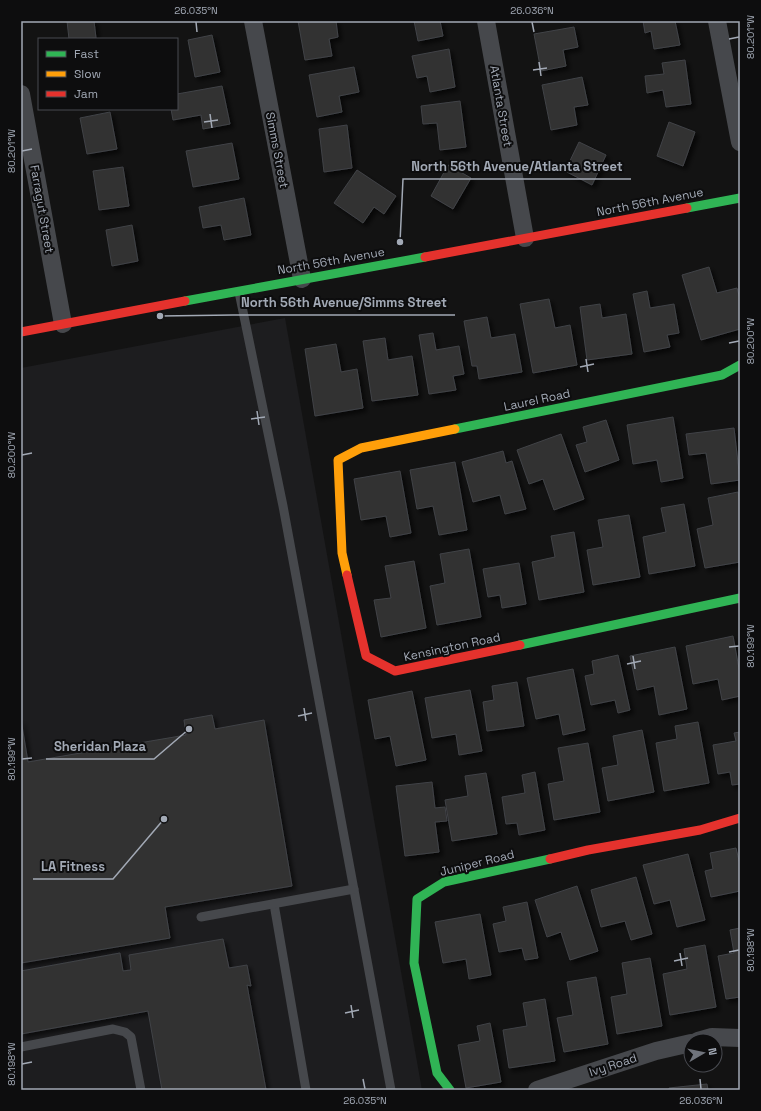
<svg xmlns="http://www.w3.org/2000/svg" width="761" height="1111" viewBox="0 0 761 1111" font-family="'Space Grotesk',sans-serif">
  <style>
    .built { fill: #1d1d1f }
    .building { fill: #313132; stroke: #414347; filter: url(#shadow) }
    .lines { fill: none; stroke-linecap: round; stroke-linejoin: round }
    .lane { stroke: #46484c; stroke-width: 9 }
    .street { stroke: #46484c; stroke-width: 18 }
    .fast { stroke: #30b455; stroke-width: 9 }
    .slow { stroke: #ff9f0a; stroke-width: 9 }
    .jam { stroke: #e5322d; stroke-width: 9 }
    .ticks { fill: none; stroke: #a2a9b5; stroke-width: 1.5 }
    .labels { text-anchor: middle; stroke-width: 4; stroke-linejoin: round; paint-order: stroke }
    .street-label { font-size: 12px; fill: #a2a9b5; stroke: #0d0d0e }
    .leader { fill: none; stroke: #a2a9b5; stroke-width: 1.5 }
    .callout-dot { fill: #a2a9b5; stroke: #0d0d0e; stroke-width: 1.5 }
    .callout-label { font-size: 13px; text-anchor: middle; font-weight: bold; fill: #a2a9b5; stroke: #0d0d0e; stroke-width: 4; stroke-linejoin: round; paint-order: stroke }
    .neatline { fill: none; stroke: #a2a9b5; stroke-width: 1.5 }
    .ticks-label { font-size: 10px; text-anchor: middle; fill: #a2a9b5 }
  </style>
  <defs>
    <filter id="shadow"><feDropShadow dx="3.5" dy="3.5" stdDeviation="2" flood-color="#0009"/></filter>
  </defs>
  <rect width="100%" height="100%" fill="#131313"/>
  <polygon class="built" points="285,318 422,1090 21,1090 21,368"/>
  <g class="building">
    <polygon points="67,21 94,21 96,38 69,39"/>
    <polygon points="298,21 336,21 338,37 329,39 332,56 305,60"/>
    <polygon points="414,21 440,21 443,36 418,41"/>
    <polygon points="643,21 675,21 680,45 654,49 651,31 645,33"/>
    <polygon points="574,27 578,47 563,50 566,66 541,71 534,34"/>
    <polygon points="212,35 220,72 195,77 188,40"/>
    <polygon points="449,49 455,87 430,92 427,76 417,78 412,56"/>
    <polygon points="685,60 691,104 666,107 663,90 647,93 645,76 664,74 662,63"/>
    <polygon points="354,67 359,92 339,96 342,112 317,117 309,75"/>
    <polygon points="582,77 588,105 574,107 577,125 551,130 542,85"/>
    <polygon points="222,86 230,124 203,129 201,115 173,120 171,109 177,109 177,94"/>
    <polygon points="460,101 466,147 440,150 437,123 423,124 421,106"/>
    <polygon points="110,112 117,149 87,154 80,118"/>
    <polygon points="669,122 695,132 683,166 657,156"/>
    <polygon points="347,125 352,168 324,172 319,129"/>
    <polygon points="579,142 606,155 592,185 565,171"/>
    <polygon points="232,143 239,179 193,187 186,151"/>
    <polygon points="448,165 471,178 453,209 431,196"/>
    <polygon points="123,167 129,206 99,210 93,171"/>
    <polygon points="357,170 396,196 384,214 374,207 363,223 334,203"/>
    <polygon points="244,198 251,235 224,240 221,225 203,228 199,207"/>
    <polygon points="132,225 138,261 112,266 106,230"/>
    <polygon points="709,267 717,293 737,288 740,299 740,329 701,340 682,275"/>
    <polygon points="647,291 650,308 674,304 679,333 667,335 670,347 644,352 633,294"/>
    <polygon points="549,299 555,328 570,325 577,365 533,373 520,304"/>
    <polygon points="600,304 602,318 626,314 632,354 587,360 580,307"/>
    <polygon points="487,317 491,338 515,334 522,372 479,379 477,366 472,366 464,321"/>
    <polygon points="433,333 436,350 459,346 464,374 453,376 456,390 429,394 419,335"/>
    <polygon points="385,338 388,360 412,356 418,395 372,401 363,341"/>
    <polygon points="336,344 341,372 357,369 363,408 315,416 305,349"/>
    <polygon points="673,417 683,478 661,482 657,460 633,464 627,425"/>
    <polygon points="606,420 619,460 585,472 576,445 587,442 583,427"/>
    <polygon points="734,428 740,480 711,484 706,453 689,455 686,434"/>
    <polygon points="561,434 584,499 554,510 543,479 529,484 517,450"/>
    <polygon points="503,451 506,463 512,461 526,509 505,514 500,495 473,502 462,462"/>
    <polygon points="455,462 467,530 439,535 433,506 417,509 410,470"/>
    <polygon points="400,471 411,533 390,537 386,516 361,520 354,479"/>
    <polygon points="738,492 740,504 740,562 705,568 697,529 713,525 708,498"/>
    <polygon points="684,504 695,566 649,574 643,537 666,532 661,508"/>
    <polygon points="629,515 640,577 593,585 587,550 603,547 598,520"/>
    <polygon points="574,532 584,592 539,600 532,562 555,557 551,536"/>
    <polygon points="469,549 481,617 437,625 430,586 445,583 440,554"/>
    <polygon points="414,561 426,628 381,637 374,600 391,598 385,566"/>
    <polygon points="519,563 526,604 502,608 500,595 488,597 483,569"/>
    <polygon points="733,636 740,674 740,696 722,700 718,679 693,684 686,646"/>
    <polygon points="675,647 687,709 659,715 654,686 637,690 630,656"/>
    <polygon points="618,655 630,710 618,713 615,700 591,705 585,676 594,674 592,661"/>
    <polygon points="573,669 585,730 563,735 559,714 536,719 527,678"/>
    <polygon points="517,682 524,726 487,731 483,702 494,700 492,686"/>
    <polygon points="470,690 482,751 459,755 456,734 432,738 425,698"/>
    <polygon points="412,691 426,760 396,766 390,736 375,739 368,700"/>
    <polygon points="212,715 215,729 264,720 292,886 165,907 170,938 21,963 21,720 28,762 186,735 184,720"/>
    <polygon points="698,722 709,783 664,791 656,743 677,739 675,726"/>
    <polygon points="642,730 654,792 608,801 602,768 618,765 613,736"/>
    <polygon points="740,732 740,784 732,785 730,772 718,774 713,745 736,741 734,733"/>
    <polygon points="588,743 600,812 554,820 548,784 564,781 558,748"/>
    <polygon points="535,772 545,830 519,835 517,823 506,824 502,797 525,793 522,775"/>
    <polygon points="486,773 497,834 452,841 445,800 468,796 465,776"/>
    <polygon points="432,782 435,808 445,807 447,821 435,822 439,852 405,856 396,786"/>
    <polygon points="736,848 740,865 740,891 711,897 705,871 713,869 710,853"/>
    <polygon points="688,854 705,920 677,927 670,900 654,904 643,865"/>
    <polygon points="636,877 652,934 631,940 625,921 601,927 591,890"/>
    <polygon points="577,886 598,951 570,960 561,932 547,937 535,900"/>
    <polygon points="527,902 538,958 525,960 522,948 499,952 493,924 506,921 503,907"/>
    <polygon points="480,914 491,975 469,979 466,959 443,963 435,922"/>
    <polygon points="740,928 740,997 726,999 718,956 734,953 730,930"/>
    <polygon points="223,939 229,968 247,965 251,986 247,985 266,1090 162,1090 148,1011 21,1034 21,971 120,953 123,971 131,970 129,955"/>
    <polygon points="705,945 716,1007 670,1015 663,974 687,969 684,949"/>
    <polygon points="650,958 662,1026 617,1034 611,997 627,994 622,963"/>
    <polygon points="596,977 608,1044 564,1052 557,1018 573,1015 567,982"/>
    <polygon points="545,999 555,1061 509,1068 503,1030 527,1026 523,1003"/>
    <polygon points="490,1023 501,1082 466,1088 458,1045 480,1041 477,1026"/>
    <polygon points="707,1084 708,1090 669,1090 669,1088"/>
  </g>
  <g class="lines">
    <g class="lane">
      <polyline points="239,292 283,506 391,1090"/>
      <polyline points="274,904 306,1090"/>
      <polyline points="201,917 354,889"/>
      <polyline points="21,1047 113,1029 125,1032 131,1037 141,1090"/>
    </g>
    <g class="street">
      <polyline points="253,21 302,279"/>
      <polyline points="486,21 525,238"/>
      <polyline points="717,21 740,142"/>
      <polyline points="21,94 63,324"/>
      <polyline points="698,1041 712,1037 740,1038"/>
      <polyline points="537,1090 656,1051 691,1043"/>
    </g>
    <g class="fast">
      <polyline points="687,208 740,198"/>
      <polyline points="185,301 425,257"/>
      <polyline points="455,429 722,375 740,365"/>
      <polyline points="520,645 740,598"/>
      <polyline points="450,1090 437,1073 414,963 417,899 444,882 550,859"/>
    </g>
    <polyline class="slow" points="347,575 342,553 338,460 361,448 455,429"/>
    <g class="jam">
      <polyline points="425,257 687,208"/>
      <polyline points="21,332 185,301"/>
      <polyline points="347,575 366,656 395,671 520,645"/>
      <polyline points="550,859 588,850 700,830 740,818"/>
    </g>
  </g>
  <path class="ticks" d="M196,22L197,32M532,22L534,32M729,39L739,37M539,62L541,76M533,70L547,68M210,114L212,128M204,122L218,120M22,151L32,149M729,343L739,341M586,359L588,372M580,367L594,364M257,411L259,425M251,419L265,417M22,455L32,453M729,647L739,646M633,656L635,669M627,664L641,661M304,708L306,721M298,716L312,713M22,759L32,758M729,952L739,950M680,953L682,966M674,961L688,958M351,1005L353,1018M345,1013L359,1010M22,1064L32,1062M363,1079L365,1089M700,1079L701,1089"/>
  <g class="labels">
    <g class="street-label">
      <text transform="translate(501 106) rotate(80)" y="4">Atlanta Street</text>
      <text transform="translate(277 150) rotate(79)" y="4">Simms Street</text>
      <text transform="translate(650 202) rotate(-11)" y="4">North 56th Avenue</text>
      <text transform="translate(42 209) rotate(80)" y="4">Farragut Street</text>
      <text transform="translate(331 261) rotate(-10)" y="4">North 56th Avenue</text>
      <text transform="translate(537 400) rotate(-12)" y="4">Laurel Road</text>
      <text transform="translate(452 647) rotate(-12)" y="4">Kensington Road</text>
      <text transform="translate(477 863) rotate(-14)" y="4">Juniper Road</text>
      <text transform="translate(613 1065) rotate(-18)" y="4">Ivy Road</text>
    </g>
  </g>
  <path class="leader" d="M400 242L403 179H631M160 316L233 315H455M189 729L154 759H46M164 819L113 879H33"/>
  <g class="callout-dot">
    <circle cx="400" cy="242" r="4"/>
    <circle cx="160" cy="316" r="4"/>
    <circle cx="189" cy="729" r="4"/>
    <circle cx="164" cy="819" r="4"/>
  </g>
  <g class="callout-label">
    <text x="517" y="171">North 56th Avenue/Atlanta Street</text>
    <text x="344" y="307">North 56th Avenue/Simms Street</text>
    <text x="100" y="751">Sheridan Plaza</text>
    <text x="73" y="871">LA Fitness</text>
  </g>
  <rect width="761" height="1111" fill="none" stroke="#0d0d0e" stroke-width="44"/>
  <rect x="38" y="38" width="140" height="72" fill="#0d0d0e" stroke="#494b51"/>
  <rect x="46" y="51" width="20" height="6" fill="#30b455" stroke="#494b51"/>
  <text x="74" y="58" font-size="12" fill="#a2a9b5">Fast</text>
  <rect x="46" y="71" width="20" height="6" fill="#ff9f0a" stroke="#494b51"/>
  <text x="74" y="78" font-size="12" fill="#a2a9b5">Slow</text>
  <rect x="46" y="91" width="20" height="6" fill="#e5322d" stroke="#494b51"/>
  <text x="74" y="98" font-size="12" fill="#a2a9b5">Jam</text>
  <g transform="translate(703 1053) rotate(81)"><circle r="19" fill="#0d0d0e" stroke="#494b51"/>
  <path d="M0-3L7 15L0 10L-7 15Z" fill="#70747c"/>
  <text y="-6" font-size="11" font-weight="bold" text-anchor="middle" fill="#a2a9b5">N</text>
  </g>
  <rect x="22" y="22" width="717" height="1067" class="neatline"/>
  <g class="ticks-label">
    <text x="196" y="14">26.035°N</text>
    <text x="532" y="14">26.036°N</text>
    <text transform="translate(750 37) rotate(-90)" y="4">80.201°W</text>
    <text transform="translate(11 151) rotate(-90)" y="4">80.201°W</text>
    <text transform="translate(750 341) rotate(-90)" y="4">80.200°W</text>
    <text transform="translate(11 455) rotate(-90)" y="4">80.200°W</text>
    <text transform="translate(750 646) rotate(-90)" y="4">80.199°W</text>
    <text transform="translate(11 759) rotate(-90)" y="4">80.199°W</text>
    <text transform="translate(750 950) rotate(-90)" y="4">80.198°W</text>
    <text transform="translate(11 1064) rotate(-90)" y="4">80.198°W</text>
    <text x="365" y="1104">26.035°N</text>
    <text x="701" y="1104">26.036°N</text>
  </g>
</svg>
